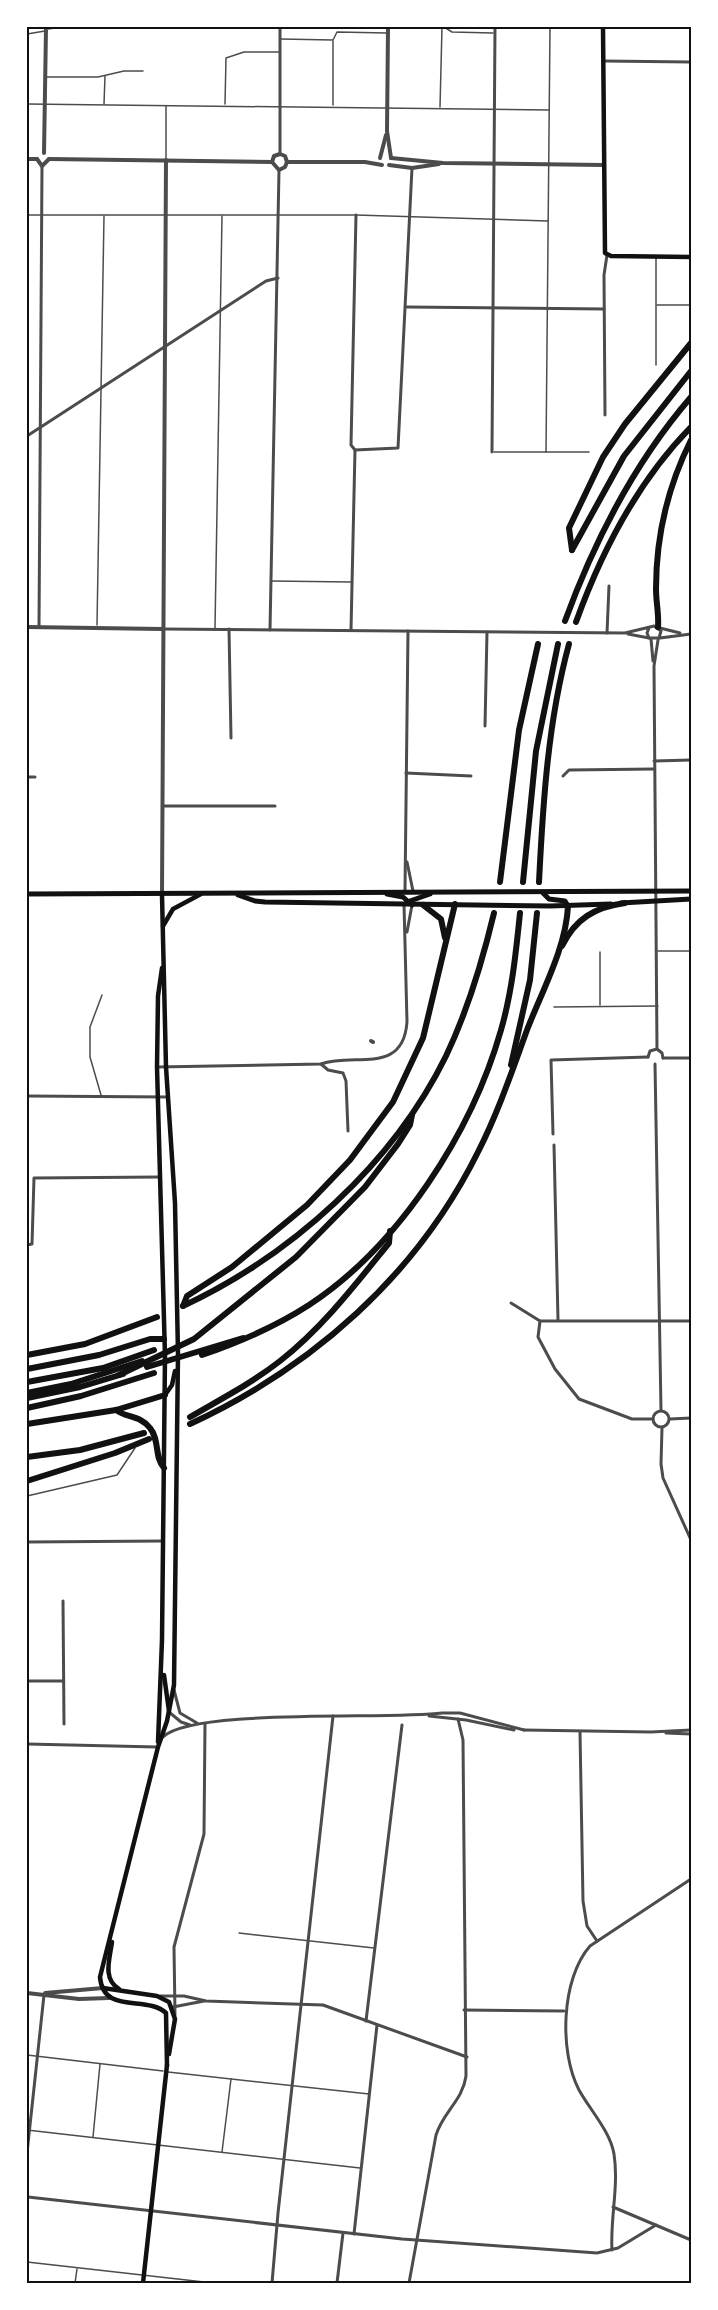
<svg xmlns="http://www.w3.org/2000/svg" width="718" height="2310" viewBox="0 0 718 2310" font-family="Quicksand,sans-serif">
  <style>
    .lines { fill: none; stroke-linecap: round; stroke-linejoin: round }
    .service { stroke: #4c4c4c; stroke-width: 1.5 }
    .minor { stroke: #4c4c4c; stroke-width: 3 }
    .tertiary { stroke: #4c4c4c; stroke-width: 4 }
    .secondary { stroke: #111; stroke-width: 4.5 }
    .primary { stroke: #111; stroke-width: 5 }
    .motorway { stroke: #111; stroke-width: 6 }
    .neatline { fill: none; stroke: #111; stroke-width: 2 }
  </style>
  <rect width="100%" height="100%" fill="#fff"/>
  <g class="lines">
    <g class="service">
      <polyline points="444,27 452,32 493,33"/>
      <polyline points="27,34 45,31"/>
      <polyline points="280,39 333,40 337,32 387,33"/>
      <polyline points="333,41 333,105"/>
      <polyline points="46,77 98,77 124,71 143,71"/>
      <polyline points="27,104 549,110"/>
      <polyline points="104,104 105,76"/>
      <polyline points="225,104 226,58 244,52 279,52"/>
      <polyline points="440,107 442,27"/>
      <polyline points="166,158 166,106"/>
      <polyline points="27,215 356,215 548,221"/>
      <polyline points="656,258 656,365"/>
      <polyline points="657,305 691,305"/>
      <polyline points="494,452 589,452"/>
      <polyline points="546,452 550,27"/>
      <polyline points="272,581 351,582"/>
      <polyline points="97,625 104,216"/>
      <polyline points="215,628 222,216"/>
      <polyline points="658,951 691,951"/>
      <polyline points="600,952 600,1005"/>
      <polyline points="554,1007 658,1006"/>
      <polyline points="101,1095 90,1057 90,1027 102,995"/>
      <polyline points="27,1496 117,1475 135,1448"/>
      <polyline points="239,1933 374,1948"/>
      <polyline points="27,2055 163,2071"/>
      <polyline points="168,2072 369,2094"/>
      <polyline points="27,2130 360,2168"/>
      <polyline points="93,2137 100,2064"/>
      <polyline points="222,2152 231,2079"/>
      <polyline points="27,2262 213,2283"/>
      <polyline points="75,2283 77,2269"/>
    </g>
    <g class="minor">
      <polyline points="603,61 691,62"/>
      <polyline points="280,154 280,27"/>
      <polyline points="407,307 604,309"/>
      <polyline points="605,415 604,275 607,255"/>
      <polyline points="27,436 266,281 278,278"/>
      <polyline points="355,450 398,448 412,168"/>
      <polyline points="492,452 495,27"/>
      <polyline points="39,627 42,166"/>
      <polyline points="660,628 680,633"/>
      <polyline points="163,629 625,633 654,626 661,631 659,638 649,638 647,633 649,628"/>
      <polyline points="229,629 231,738"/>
      <polyline points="270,630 279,170"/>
      <polyline points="351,630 355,450 351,445 356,215"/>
      <polyline points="607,633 609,586"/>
      <polyline points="628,634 649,638"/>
      <polyline points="660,638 691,634"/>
      <polyline points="651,639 653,661"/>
      <polyline points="658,640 654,666 657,1049 662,1053 663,1058"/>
      <polyline points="485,726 487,632"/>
      <polyline points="654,761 691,760"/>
      <polyline points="406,773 471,776"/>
      <polyline points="563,776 569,770 654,769"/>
      <polyline points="27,777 35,777"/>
      <polyline points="163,806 275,806"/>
      <polyline points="407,862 413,891"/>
      <polyline points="405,891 408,631"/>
      <polyline points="407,932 412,905"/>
      <polyline points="648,1057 650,1051 657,1049"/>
      <polyline points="663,1058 691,1058"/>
      <polyline points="321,1064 328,1070 343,1073 346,1081 348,1131"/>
      <polyline points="655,1064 661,1410"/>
      <path d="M157,1067L321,1064C354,1052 403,1076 407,1022L404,904"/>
      <polyline points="27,1096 168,1097"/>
      <polyline points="553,1134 551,1060 648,1057"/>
      <polyline points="554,1145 558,1320"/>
      <polyline points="27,1245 32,1244 34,1178 160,1177"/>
      <polyline points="511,1303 540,1321 538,1337 555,1369 579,1399 632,1419 653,1419"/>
      <polyline points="540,1321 691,1321"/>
      <circle cx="661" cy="1419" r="8"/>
      <polyline points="670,1419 691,1418"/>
      <polyline points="662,1428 661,1464 663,1478 691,1540"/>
      <polyline points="27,1542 163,1541"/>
      <polyline points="63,1601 64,1724"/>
      <polyline points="27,1681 63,1681"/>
      <polyline points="174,1690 180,1713 197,1723"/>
      <polyline points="169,1712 181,1722 190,1725"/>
      <polyline points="429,1716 466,1720 514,1730"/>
      <polyline points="524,1730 651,1732 691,1730"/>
      <polyline points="580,1732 583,1901 587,1926 597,1941"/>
      <polyline points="666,1733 691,1734"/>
      <path d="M163,1737C193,1708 390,1720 442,1713H460L524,1730"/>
      <polyline points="27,1744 157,1747"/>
      <polyline points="160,1996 184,1996 206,2001 323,2005 467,2057"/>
      <polyline points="173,2007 204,2001"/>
      <polyline points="464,2010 564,2011"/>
      <polyline points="175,2015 174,1947 204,1834 205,1724"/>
      <polyline points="366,2021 402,1725"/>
      <polyline points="27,2153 44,1995"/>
      <polyline points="27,2192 27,2199"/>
      <polyline points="28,2197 402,2239 597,2253 618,2248 656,2225"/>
      <polyline points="613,2207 691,2240"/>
      <polyline points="354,2234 377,2025"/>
      <path d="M612,2250C610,2219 619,2186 614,2154C610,2131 590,2110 579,2090C559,2052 561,1979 590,1946L691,1879"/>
      <polyline points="272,2283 278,2213 333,1716"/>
      <polyline points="337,2283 343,2233"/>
      <path d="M409,2283L436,2135C443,2112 463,2100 466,2076L463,1740L458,1719"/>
    </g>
    <g class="tertiary">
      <polyline points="388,27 387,131 391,158"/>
      <polyline points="44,153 46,28 53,27"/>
      <polyline points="380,158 386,135"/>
      <polyline points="391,158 443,163 603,165"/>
      <polyline points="27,159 37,159"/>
      <polyline points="37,159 42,166 49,159"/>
      <polyline points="49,159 272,162"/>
      <polyline points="272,162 274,156 280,154 285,156 287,162"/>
      <polyline points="272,162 279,170 285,167 287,162"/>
      <polyline points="287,162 365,162 382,165"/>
      <polyline points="389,165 412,168 439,164"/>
      <polyline points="27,627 162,629"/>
      <polyline points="162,894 166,160"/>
      <polyline points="371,1041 373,1042"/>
      <polyline points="27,1993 79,1999 109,1998"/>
      <polyline points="45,1993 103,1988"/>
    </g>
    <g class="secondary">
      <polyline points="603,27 605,253 611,256 691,257"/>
      <path d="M162,895L166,1067L175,1203L178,1354L174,1685L167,1721L158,1747L100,1977C103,2015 147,1995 166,2013L167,2066"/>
      <polyline points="163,926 173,909 201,894"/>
      <polyline points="165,1395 172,1385 175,1371"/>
      <polyline points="164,1675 169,1711"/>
      <polyline points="158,1742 162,1640 165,1356 157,1067 158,996 162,968"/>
      <path d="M112,1942C110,1958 102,1979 119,1989"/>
      <polyline points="103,1988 157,1996 169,2002 175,2019 169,2054"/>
      <polyline points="143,2283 167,2065"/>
    </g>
    <g class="primary">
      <polyline points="543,893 549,899 565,901 568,906"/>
      <polyline points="27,894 691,891"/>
      <polyline points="387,894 403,897 412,905"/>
      <polyline points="238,895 255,901 265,902 550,906 611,904"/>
      <polyline points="407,902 430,894"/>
      <polyline points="621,903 691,899"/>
    </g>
    <g class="motorway">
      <polyline points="572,550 569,528 603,457 625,424 691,343"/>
      <polyline points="572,550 624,456 691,371"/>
      <path d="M565,621C595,539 634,463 691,397"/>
      <path d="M576,622C602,550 637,482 691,427"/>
      <path d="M658,627C659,614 656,602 656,589C656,538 668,486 691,440"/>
      <polyline points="500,882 519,730 538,644"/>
      <polyline points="523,882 536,751 558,644"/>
      <path d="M539,882C543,802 548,721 569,644"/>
      <polyline points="423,905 441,919 445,938"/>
      <path d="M562,946C575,919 595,907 625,903"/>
      <polyline points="511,1065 530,980 537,913"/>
      <path d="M183,1306C292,1255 393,1164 446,1056C468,1010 482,963 494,913"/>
      <polyline points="183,1306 187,1296 232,1267 307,1205 350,1160 393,1102 423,1038 455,904"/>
      <polyline points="27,1355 85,1344 157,1317"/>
      <path d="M202,1355C240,1342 275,1327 309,1305C399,1246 472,1132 501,1030C512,992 516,952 520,913"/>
      <polyline points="147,1367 243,1338"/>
      <polyline points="27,1369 99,1355 150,1339 164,1339"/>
      <polyline points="119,1375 194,1339 296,1257 365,1187 398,1144 410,1125 412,1115"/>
      <polyline points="27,1382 103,1368 154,1350"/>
      <polyline points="27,1393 71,1384 142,1361"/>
      <polyline points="27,1398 80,1387 123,1374"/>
      <polyline points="27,1408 81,1396 154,1373"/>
      <path d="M116,1410C126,1418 140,1415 150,1428C160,1440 154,1457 164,1468"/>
      <path d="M190,1417C221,1399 252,1383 280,1361C323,1327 355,1285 389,1243L390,1231"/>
      <polyline points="27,1424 116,1410 165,1395"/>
      <path d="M190,1424C313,1367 417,1275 478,1152C498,1113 512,1071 527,1030C542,991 566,948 568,906"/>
      <polyline points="27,1457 80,1450 144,1433"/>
      <polyline points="27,1481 115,1453 149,1439"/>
    </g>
  </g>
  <rect width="718" height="2310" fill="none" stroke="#ffffff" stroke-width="57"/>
  <rect x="28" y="28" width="662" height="2254" class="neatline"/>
</svg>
